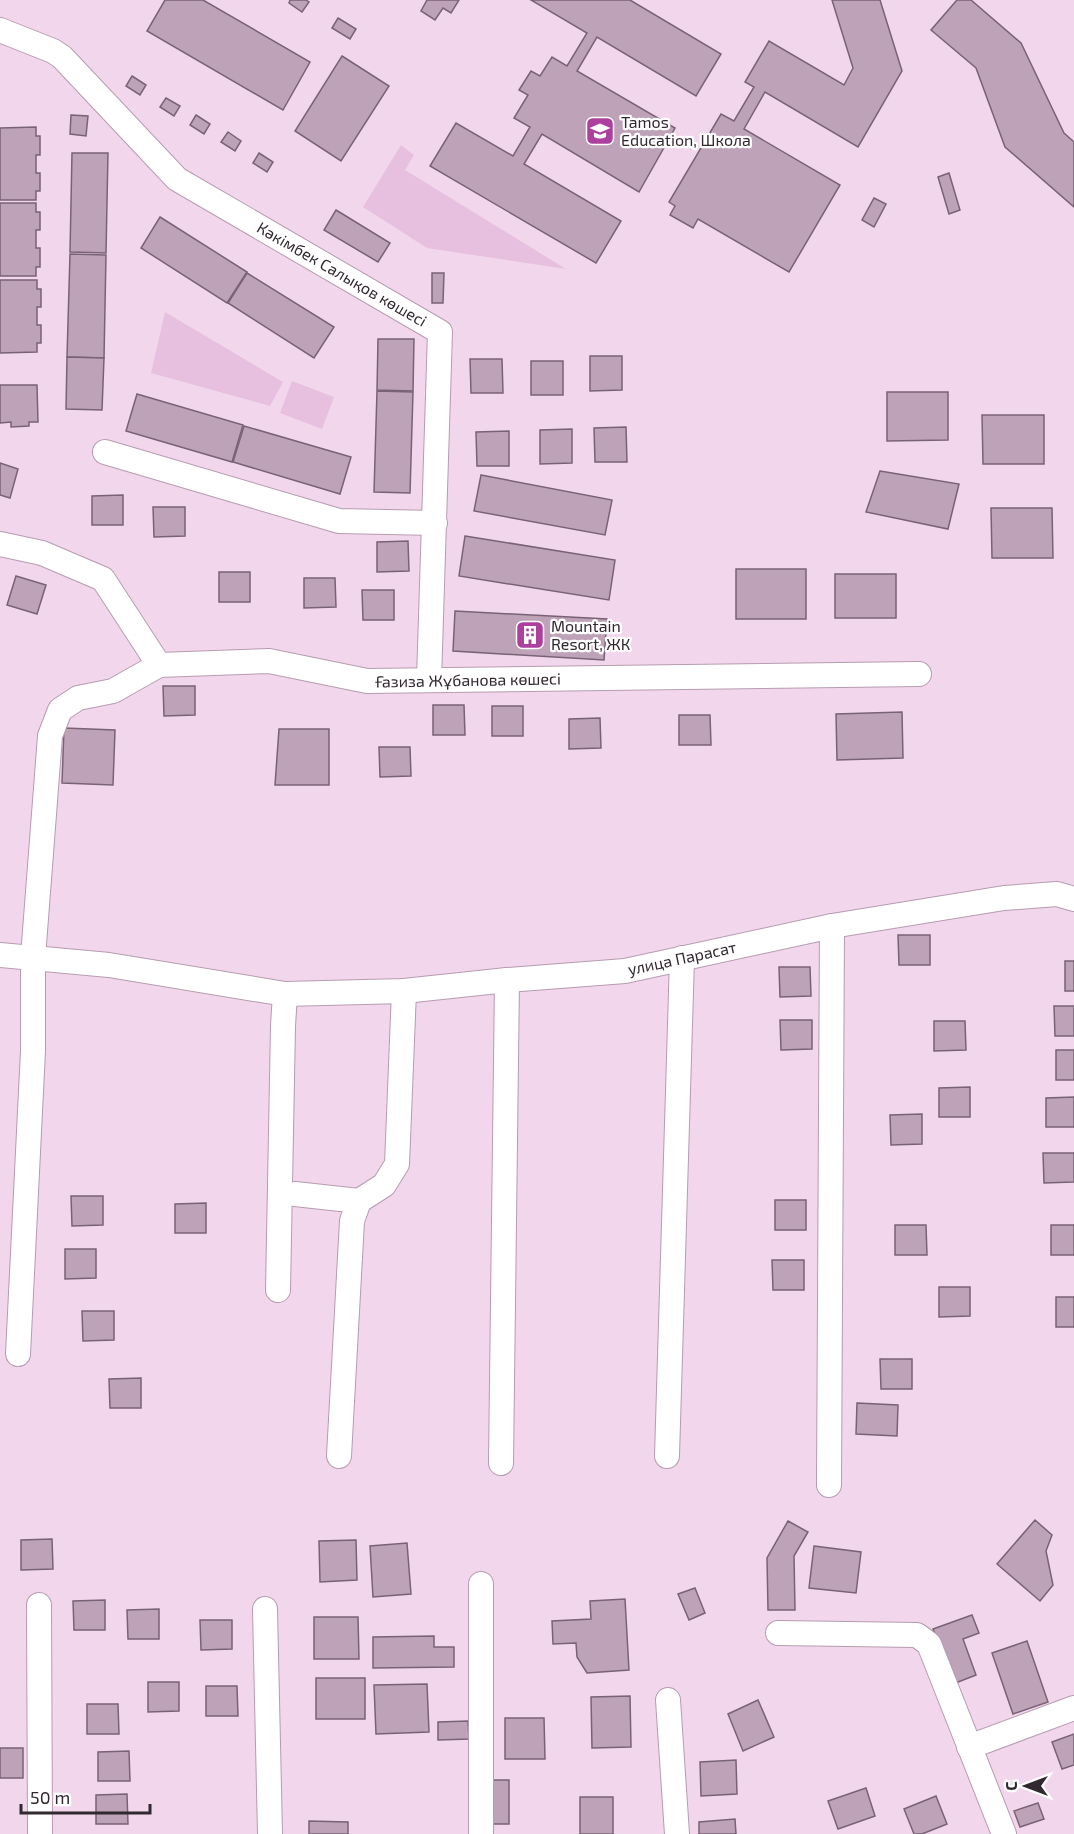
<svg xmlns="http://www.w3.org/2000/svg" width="1074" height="1834" viewBox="0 0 1074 1834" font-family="'Exo 2',sans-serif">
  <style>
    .green { fill: #e7bfdf }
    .building { fill: #bea3b8; stroke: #7a6275; stroke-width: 1.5 }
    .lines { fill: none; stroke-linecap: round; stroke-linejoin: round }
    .minor-casing { stroke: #b69cb0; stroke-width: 26 }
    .minor { stroke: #fff; stroke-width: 24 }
    .labels { text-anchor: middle; stroke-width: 4.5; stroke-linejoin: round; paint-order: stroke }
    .poi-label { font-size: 16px; fill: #322830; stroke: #fff; text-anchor: start }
    .street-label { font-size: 16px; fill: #322830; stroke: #fff }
  </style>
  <rect width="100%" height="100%" fill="#f2d7ec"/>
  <g class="green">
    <polygon points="401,145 414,155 405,170 566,269 427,248 363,207"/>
    <polygon points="165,312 283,382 270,406 151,373"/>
    <polygon points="292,381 334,397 322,429 280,413"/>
  </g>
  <g class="building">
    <polygon points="165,0 203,0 310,62 283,110 147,31"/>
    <polygon points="290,0 306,0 309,2 302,12 289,3"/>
    <polygon points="427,0 459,0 451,13 443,8 435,20 421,11"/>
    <polygon points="531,0 630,0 721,54 696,96 597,37 577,71 675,128 639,192 542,134 524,164 621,221 596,263 430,166 456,123 513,156 530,127 514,118 528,95 519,90 531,71 540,76 552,57 567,66 587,33"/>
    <polygon points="832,0 880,0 902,71 858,147 765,92 744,129 840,185 789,272 698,219 693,228 670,215 675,206 669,202 721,114 734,121 754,87 745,82 769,41 844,85 853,68"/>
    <polygon points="957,0 971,0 1021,43 1064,133 1074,142 1074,207 1005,147 976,68 931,30"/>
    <polygon points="338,18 356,29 350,39 332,28"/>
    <polygon points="342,56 389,86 341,161 295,131"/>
    <polygon points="132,76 146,85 140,95 126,86"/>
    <polygon points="166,98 180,106 174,116 160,107"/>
    <polygon points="71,115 88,116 86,136 70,134"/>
    <polygon points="196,115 210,124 204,134 190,125"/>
    <polygon points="36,127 36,136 40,136 40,155 36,155 36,173 40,173 40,191 36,191 36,200 0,200 0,128"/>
    <polygon points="228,132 241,141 235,151 221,142"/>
    <polygon points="72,153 108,153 106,253 70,252"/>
    <polygon points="259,153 273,162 267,172 253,163"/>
    <polygon points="949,173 960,210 949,214 938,177"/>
    <polygon points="874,198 886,204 874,227 862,220"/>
    <polygon points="0,203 36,203 36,212 40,212 40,230 36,230 36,248 40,248 40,267 36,267 36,276 0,276"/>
    <polygon points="336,210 390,243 378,262 324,230"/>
    <polygon points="160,217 247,272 227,303 141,248"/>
    <polygon points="70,254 106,255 104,358 67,357"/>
    <polygon points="247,273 334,327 314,358 228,303"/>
    <polygon points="432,273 444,273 443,303 432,303"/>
    <polygon points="0,280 37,280 37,289 41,289 41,307 37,307 37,325 41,325 41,343 37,343 37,352 0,353"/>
    <polygon points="378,339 414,339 413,391 377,390"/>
    <polygon points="590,356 622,356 622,390 590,391"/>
    <polygon points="67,357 104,358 102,410 66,409"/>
    <polygon points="470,359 502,359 503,393 471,393"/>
    <rect x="531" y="361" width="32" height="34"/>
    <polygon points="0,385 37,385 38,422 29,422 29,426 11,427 11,422 0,423"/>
    <polygon points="377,391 413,392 410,493 374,492"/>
    <polygon points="887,392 948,392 948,440 887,441"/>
    <polygon points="137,394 243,425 232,462 126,431"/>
    <polygon points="982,415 1044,415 1044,464 983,464"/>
    <polygon points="244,426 351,457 340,494 233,462"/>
    <polygon points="626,427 627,462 595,462 594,428"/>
    <polygon points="572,429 572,463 540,464 540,430"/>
    <polygon points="509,431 509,466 477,466 476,432"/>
    <polygon points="0,463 18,469 10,498 0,495"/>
    <polygon points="880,471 959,484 948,529 866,512"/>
    <polygon points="481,475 612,500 605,535 474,511"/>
    <polygon points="123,495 123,525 92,525 92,496"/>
    <polygon points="153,507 185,507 185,536 154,537"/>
    <polygon points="991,508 1052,508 1053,558 992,558"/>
    <polygon points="465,536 615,560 609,600 459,576"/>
    <polygon points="408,541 409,571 377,572 377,542"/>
    <rect x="736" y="569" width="70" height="50"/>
    <rect x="219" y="572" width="31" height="30"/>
    <rect x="835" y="574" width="61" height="44"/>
    <polygon points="16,576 46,585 37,614 7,605"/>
    <polygon points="304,578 335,578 336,607 304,608"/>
    <polygon points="362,590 394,590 394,620 363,620"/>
    <polygon points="455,611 607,619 604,660 453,651"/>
    <polygon points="163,686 195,686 195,715 164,716"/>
    <polygon points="433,705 464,705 465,735 433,735"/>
    <rect x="492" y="706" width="31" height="30"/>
    <polygon points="902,712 903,758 837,760 836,714"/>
    <polygon points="679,715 710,715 711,745 679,745"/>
    <polygon points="600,718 601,748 569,749 569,719"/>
    <polygon points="64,728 115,730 113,785 62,783"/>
    <polygon points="279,729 329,729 329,785 275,785"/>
    <polygon points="379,747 410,747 411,776 380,777"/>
    <polygon points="898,935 930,935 930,965 899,965"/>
    <rect x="1065" y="961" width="9" height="30"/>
    <polygon points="779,967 810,967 811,996 780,997"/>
    <polygon points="1054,1006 1074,1006 1074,1036 1055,1036"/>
    <polygon points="780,1020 812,1020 812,1049 781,1050"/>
    <polygon points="934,1021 965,1021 966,1050 934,1051"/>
    <rect x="1056" y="1050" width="18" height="30"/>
    <polygon points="970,1087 970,1117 939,1117 939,1088"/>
    <polygon points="1074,1097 1074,1127 1046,1127 1046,1098"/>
    <polygon points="922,1114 922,1144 891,1145 890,1115"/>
    <polygon points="1043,1153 1074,1153 1074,1182 1044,1183"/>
    <polygon points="71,1196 103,1196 103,1225 72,1226"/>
    <rect x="775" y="1200" width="31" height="30"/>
    <polygon points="206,1203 206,1233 175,1233 175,1204"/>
    <polygon points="895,1225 926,1225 927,1255 895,1255"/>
    <rect x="1051" y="1225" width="23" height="30"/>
    <polygon points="65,1249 96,1249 96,1278 65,1279"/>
    <polygon points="772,1260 804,1260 804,1290 773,1290"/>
    <polygon points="939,1287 970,1287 970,1316 939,1317"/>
    <rect x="1056" y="1297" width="18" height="30"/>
    <polygon points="82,1311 114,1311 114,1340 83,1341"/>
    <polygon points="880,1359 912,1359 912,1389 881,1389"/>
    <polygon points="141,1378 141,1408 110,1408 109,1379"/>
    <polygon points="857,1403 898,1405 897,1436 856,1434"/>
    <polygon points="1035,1520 1052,1535 1046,1551 1053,1585 1040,1601 997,1564"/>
    <polygon points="788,1521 808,1532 794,1556 795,1610 768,1610 767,1558"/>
    <polygon points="52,1539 53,1569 21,1570 21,1540"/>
    <polygon points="356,1540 357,1580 320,1582 319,1541"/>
    <polygon points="407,1543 411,1594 373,1597 370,1546"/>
    <polygon points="814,1546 861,1552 856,1593 809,1588"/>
    <polygon points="695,1588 705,1613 689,1620 678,1594"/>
    <polygon points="625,1599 629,1670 587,1673 577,1657 576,1643 553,1644 552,1621 591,1619 590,1601"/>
    <polygon points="105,1600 105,1630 74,1630 73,1601"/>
    <polygon points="159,1609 159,1639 128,1639 127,1610"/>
    <polygon points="972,1615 979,1633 963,1639 976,1675 953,1684 933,1629"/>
    <polygon points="314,1617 358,1617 359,1659 314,1659"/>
    <polygon points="200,1620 232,1620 232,1649 201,1650"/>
    <polygon points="434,1636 434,1647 454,1647 454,1667 373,1668 373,1637"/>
    <polygon points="1027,1641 1048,1702 1013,1714 992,1653"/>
    <rect x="316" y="1678" width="49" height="41"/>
    <polygon points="148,1682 179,1682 179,1711 148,1712"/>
    <polygon points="427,1684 429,1732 376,1734 374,1685"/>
    <polygon points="206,1686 237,1686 238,1716 206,1716"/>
    <polygon points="630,1696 631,1747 592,1748 591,1697"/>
    <polygon points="758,1700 774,1737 743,1751 728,1714"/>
    <polygon points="87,1704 118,1704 119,1734 87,1734"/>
    <polygon points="505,1718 544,1718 545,1759 505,1759"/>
    <polygon points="468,1721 469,1739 438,1740 438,1722"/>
    <polygon points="1074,1734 1074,1765 1062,1769 1052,1742"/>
    <rect x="0" y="1748" width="23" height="30"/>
    <polygon points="129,1751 130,1781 98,1781 98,1752"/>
    <polygon points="736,1760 737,1794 701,1796 700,1762"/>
    <polygon points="490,1780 509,1780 509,1824 491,1824"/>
    <polygon points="866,1788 875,1816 838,1829 828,1801"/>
    <polygon points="127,1794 128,1824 96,1824 96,1795"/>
    <polygon points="936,1796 947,1824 922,1834 914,1834 904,1809"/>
    <rect x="580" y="1797" width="33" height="37"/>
    <polygon points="1038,1803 1044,1819 1020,1827 1014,1811"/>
    <polygon points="735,1819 736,1834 699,1834 699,1822"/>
    <polygon points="309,1821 348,1822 348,1834 309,1834"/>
  </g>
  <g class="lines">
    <g class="minor-casing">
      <g id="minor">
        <polyline points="0,30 53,51 62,57 177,179 440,332 429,680"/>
        <polyline points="105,452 339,521 435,523"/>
        <polyline points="0,544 42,553 103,579 159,665 269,661 367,681 919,674"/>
        <polyline points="0,955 109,965 285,994 404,991 507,980 625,971 832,926 1004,898 1057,894 1074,899"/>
        <polyline points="295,1194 359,1201"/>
        <polyline points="278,1290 283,1026 285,994"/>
        <polyline points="18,1354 33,1051 33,957 50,736 60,710 78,698 113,691 159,665"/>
        <polyline points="339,1456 352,1221 359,1201 384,1185 397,1164 404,991"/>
        <polyline points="667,1456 682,958"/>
        <polyline points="501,1463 507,980"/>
        <polyline points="829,1485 832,926"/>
        <polyline points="481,1584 481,1834"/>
        <polyline points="39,1605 40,1834"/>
        <polyline points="265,1609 270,1834"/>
        <polyline points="778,1633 917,1635 929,1644 1004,1834"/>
        <polyline points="668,1700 677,1834"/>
        <polyline points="969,1747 1074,1708"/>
      </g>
    </g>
    <use href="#minor" class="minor"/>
  </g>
  <defs>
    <g id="school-square" transform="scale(1.5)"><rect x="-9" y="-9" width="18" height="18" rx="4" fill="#ad409e" stroke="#fff"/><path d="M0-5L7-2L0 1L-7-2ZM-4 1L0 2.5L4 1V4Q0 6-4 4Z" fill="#fff"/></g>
    <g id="building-square" transform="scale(1.5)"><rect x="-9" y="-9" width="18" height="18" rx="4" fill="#ad409e" stroke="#fff"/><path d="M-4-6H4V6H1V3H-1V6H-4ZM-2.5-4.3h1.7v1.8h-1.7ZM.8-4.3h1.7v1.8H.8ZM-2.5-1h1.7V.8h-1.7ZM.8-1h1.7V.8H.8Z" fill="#fff"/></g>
  </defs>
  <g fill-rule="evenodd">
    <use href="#school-square" x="600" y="131"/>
    <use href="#building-square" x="530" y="635"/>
  </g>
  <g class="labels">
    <g class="poi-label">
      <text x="621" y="128">Tamos<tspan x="621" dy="18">Education, Школа</tspan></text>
      <text x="551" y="632">Mountain<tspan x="551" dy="18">Resort, ЖК</tspan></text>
    </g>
    <g class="street-label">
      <text transform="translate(342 274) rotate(30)" y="6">Кәкімбек Салықов көшесі</text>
      <text transform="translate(468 680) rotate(-1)" y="6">Ғазиза Жұбанова көшесі</text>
      <text transform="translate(682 958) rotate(-12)" y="6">улица Парасат</text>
    </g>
  </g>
  <g transform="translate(1026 1786) rotate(270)" stroke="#ffffff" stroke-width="4.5" paint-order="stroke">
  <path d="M0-4.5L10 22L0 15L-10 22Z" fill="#322830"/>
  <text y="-9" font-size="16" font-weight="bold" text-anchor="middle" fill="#322830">С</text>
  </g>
  <path d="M21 1804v9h129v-9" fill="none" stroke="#322830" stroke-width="3"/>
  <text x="30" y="1804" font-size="18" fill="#322830" stroke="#ffffff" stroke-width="4.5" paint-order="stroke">50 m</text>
</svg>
